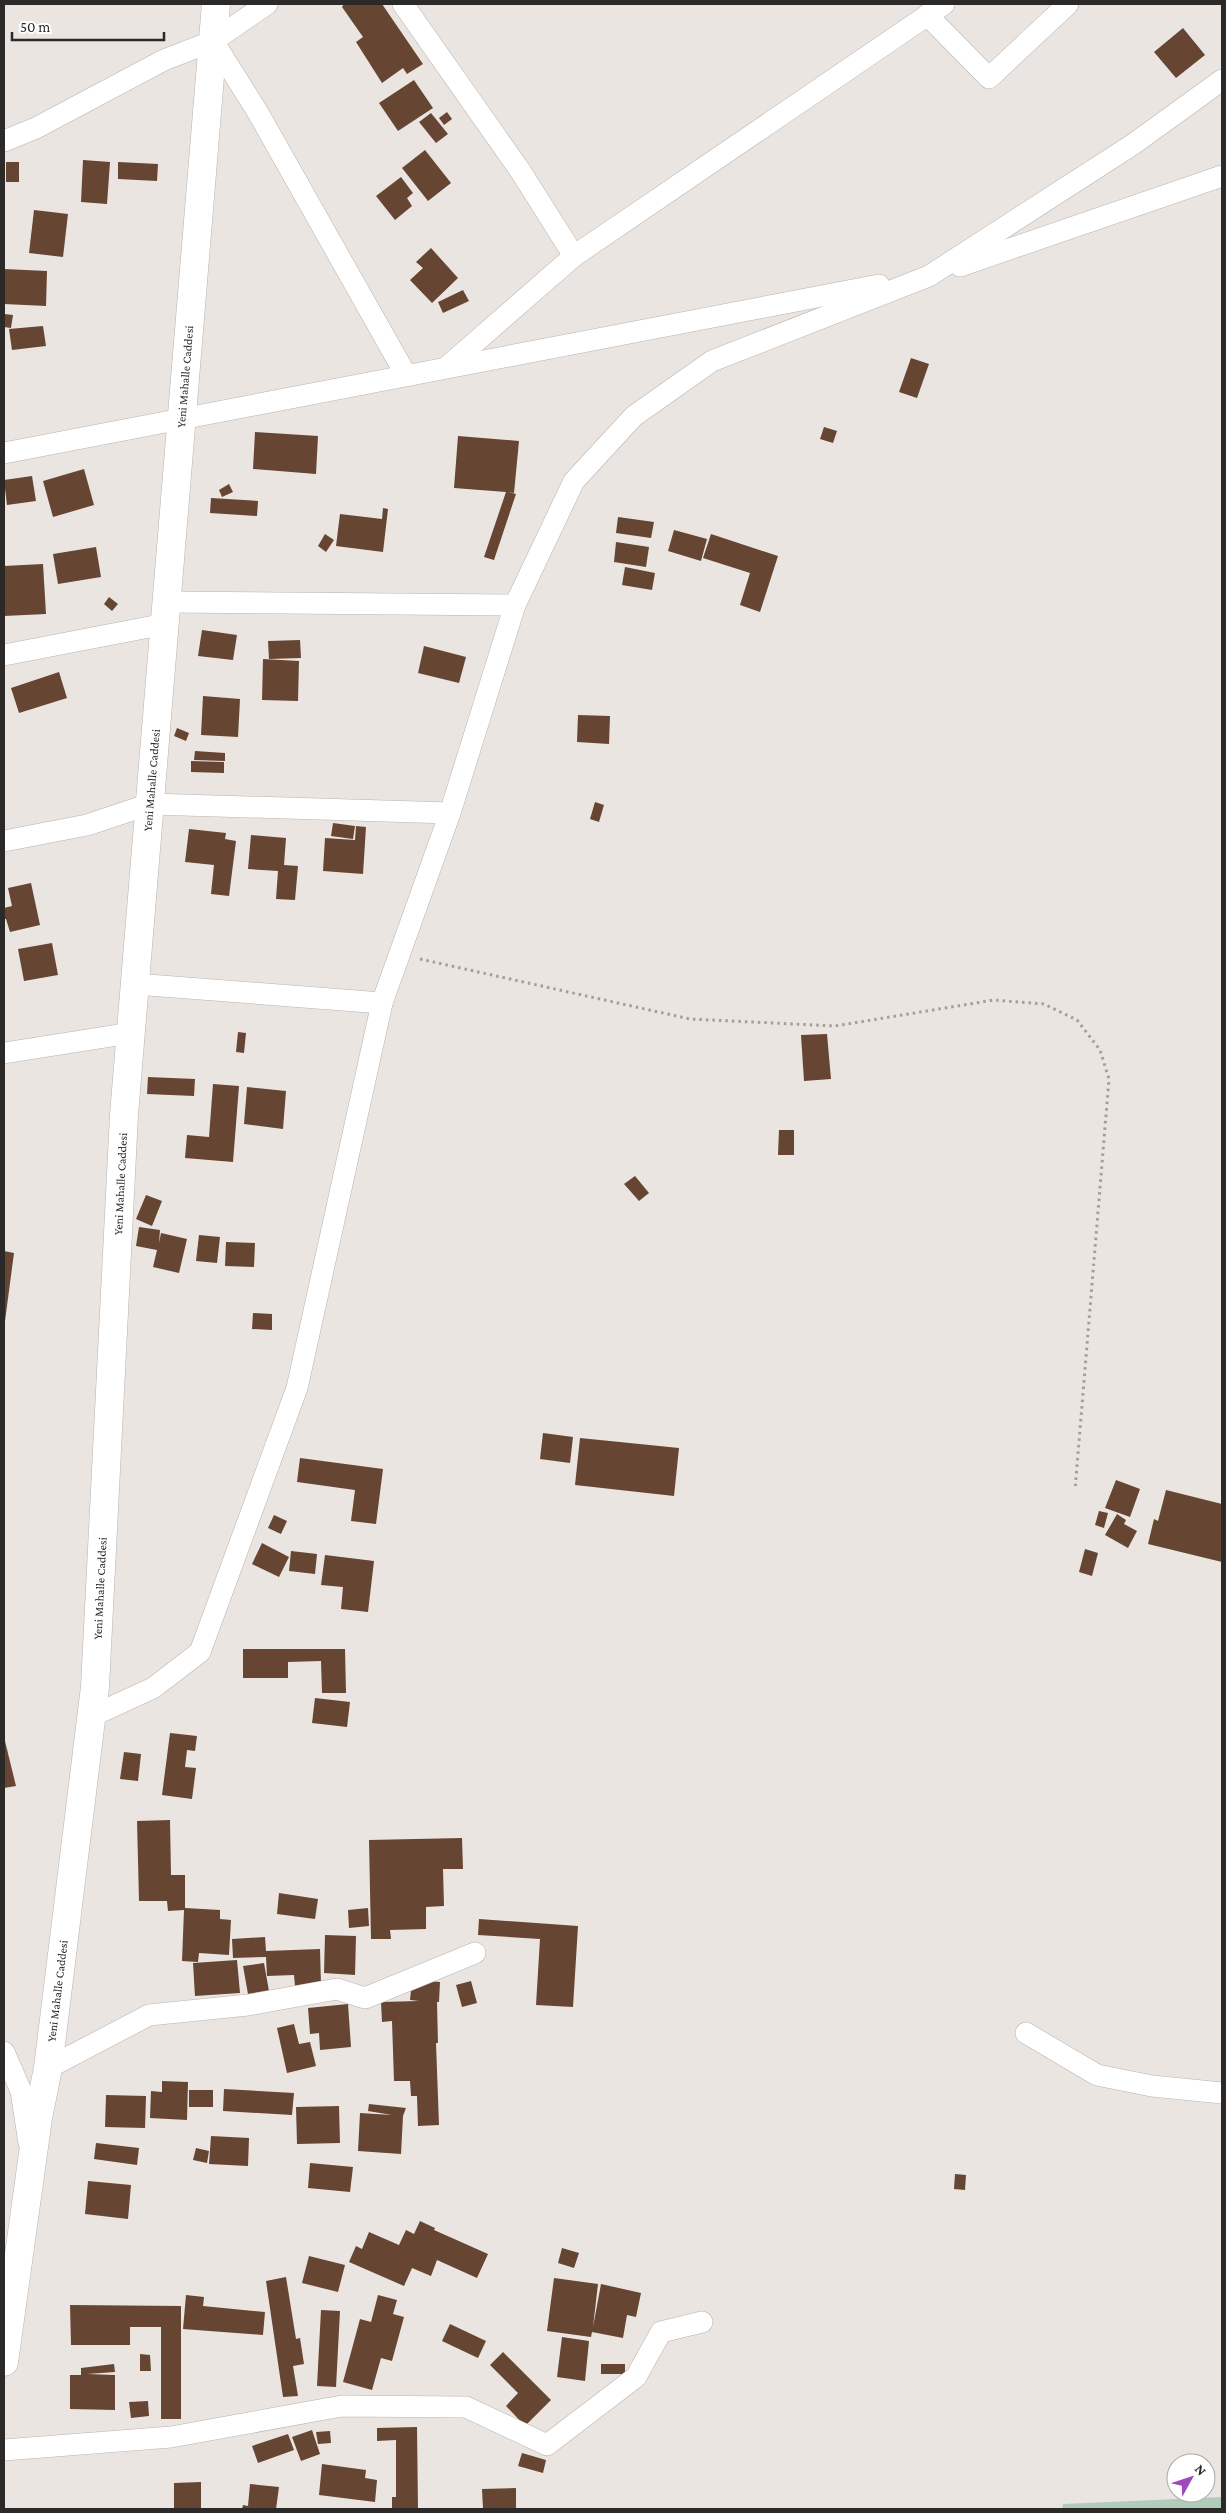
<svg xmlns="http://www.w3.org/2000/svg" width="1226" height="2513" viewBox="0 0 1226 2513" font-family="'Crimson Pro',serif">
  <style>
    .green { fill: #b2ccbc }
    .building { fill: #664532 }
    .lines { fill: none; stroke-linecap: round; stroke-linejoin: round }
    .street-casing { stroke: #b9b3b0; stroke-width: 22 }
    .secondary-casing { stroke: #b9b3b0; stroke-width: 29 }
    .path { stroke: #a39e9c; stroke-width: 3; stroke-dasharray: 2.5 4; stroke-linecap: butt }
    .street { stroke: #fff; stroke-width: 21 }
    .secondary { stroke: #fff; stroke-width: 28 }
    .labels { text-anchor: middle; stroke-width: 5; stroke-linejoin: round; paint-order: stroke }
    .street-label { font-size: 12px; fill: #2c2a29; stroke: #fff }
  </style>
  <rect width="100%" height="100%" fill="#ebe5e1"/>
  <polygon class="green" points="1222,2497 1222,2509 1062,2509 1063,2504"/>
  <g class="building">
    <polygon points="344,4 382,4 423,64 407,74 403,68 382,83 356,42 363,37 342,7"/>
    <polygon points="1183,28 1205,55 1176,78 1154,52"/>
    <polygon points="414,80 433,108 398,131 379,103"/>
    <polygon points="447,112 452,119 444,125 439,118"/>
    <polygon points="431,113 448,134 436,143 419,122"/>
    <polygon points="425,150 451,183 428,201 402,168"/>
    <polygon points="83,160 110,162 107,204 81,202"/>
    <rect x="6" y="162" width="13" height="20"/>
    <polygon points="118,162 158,164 157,181 118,179"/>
    <polygon points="401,177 413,193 407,198 412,206 395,220 376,196"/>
    <polygon points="34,210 68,214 63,257 29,253"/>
    <polygon points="431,248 458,278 432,303 410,280 423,268 416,262"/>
    <polygon points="4,269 47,271 46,306 4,304"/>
    <polygon points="463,290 469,301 443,313 438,302"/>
    <polygon points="4,314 13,315 11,328 4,327"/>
    <polygon points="43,326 46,346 12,350 9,329"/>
    <polygon points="911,358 929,364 917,398 899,392"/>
    <polygon points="824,427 837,431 833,443 820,439"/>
    <polygon points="255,432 318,436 316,474 253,469"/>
    <polygon points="458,436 519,441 514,493 508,492 516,494 494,560 484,557 506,492 454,488"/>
    <polygon points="84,469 94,505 53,517 43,481"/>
    <polygon points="32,476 36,501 7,505 4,480"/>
    <polygon points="229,484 233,492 222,497 219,490"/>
    <polygon points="211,498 258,501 257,516 210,513"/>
    <polygon points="383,508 388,509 383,552 336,546 340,514 382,519"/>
    <polygon points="618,517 654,522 651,538 616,533"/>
    <polygon points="674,530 707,539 701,561 668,551"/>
    <polygon points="325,534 334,540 326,552 318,546"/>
    <polygon points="711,534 778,556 760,612 740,605 750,573 703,558"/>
    <polygon points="616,542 649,547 646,567 614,562"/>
    <polygon points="96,547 101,577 58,584 53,554"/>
    <polygon points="43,564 46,614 4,616 4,566"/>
    <polygon points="625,567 655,573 652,590 622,585"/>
    <polygon points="109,597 118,604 112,611 104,604"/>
    <polygon points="202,630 237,635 233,660 198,656"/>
    <polygon points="300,640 301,658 269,659 268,641"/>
    <polygon points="424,646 466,657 459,683 418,673"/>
    <polygon points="263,659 299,661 298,701 262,700"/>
    <polygon points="59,672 67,698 19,713 11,688"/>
    <polygon points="203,696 240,699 238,737 201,735"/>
    <polygon points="578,715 610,716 609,744 577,742"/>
    <polygon points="177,728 189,733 186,741 174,736"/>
    <polygon points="195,751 225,753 225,761 194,760"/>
    <polygon points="191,761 224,762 224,773 191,772"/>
    <polygon points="595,802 604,805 599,822 590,819"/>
    <polygon points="333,823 355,826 353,839 331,836"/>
    <polygon points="356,826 366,827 363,874 323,871 325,838 355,840"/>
    <polygon points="189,829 226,833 225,839 236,841 229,896 211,894 214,865 185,862"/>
    <polygon points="251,835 286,838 284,865 298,866 295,900 276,899 278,871 248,869"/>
    <polygon points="31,883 40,925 10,932 6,919 4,919 4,908 12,906 8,888"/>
    <polygon points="52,943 58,975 24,981 18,949"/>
    <polygon points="238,1032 246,1033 244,1053 236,1052"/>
    <polygon points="827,1034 831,1079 804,1081 801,1035"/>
    <polygon points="148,1077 195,1079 194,1096 147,1094"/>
    <polygon points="213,1084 239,1086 233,1162 185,1158 187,1135 209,1137"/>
    <polygon points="247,1087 286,1091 283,1129 244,1124"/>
    <polygon points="779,1130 794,1130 794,1155 778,1155"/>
    <polygon points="635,1176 649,1193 639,1201 624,1184"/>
    <polygon points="146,1195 162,1201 152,1226 136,1219"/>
    <polygon points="139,1227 160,1230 159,1243 161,1233 187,1239 179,1273 153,1267 157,1250 136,1246"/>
    <polygon points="199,1235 220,1237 217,1263 196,1261"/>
    <polygon points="226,1242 255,1243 254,1267 225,1266"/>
    <polygon points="4,1251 14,1253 5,1321 4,1321"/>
    <polygon points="253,1313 272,1314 272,1330 252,1329"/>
    <polygon points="543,1433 573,1437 570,1463 540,1459"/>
    <polygon points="580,1438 679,1448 674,1496 575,1485"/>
    <polygon points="300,1458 383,1469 376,1524 351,1521 355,1490 297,1482"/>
    <polygon points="1116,1480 1140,1489 1130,1517 1105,1508"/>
    <polygon points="1166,1490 1222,1504 1222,1562 1148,1544 1154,1519 1158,1521"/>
    <polygon points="1099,1511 1108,1513 1104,1528 1095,1525"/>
    <polygon points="1117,1514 1126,1520 1124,1524 1137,1531 1128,1548 1105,1535"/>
    <polygon points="274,1515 287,1521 281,1534 268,1528"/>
    <polygon points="262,1543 289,1557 279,1577 252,1564"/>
    <polygon points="1085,1549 1098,1553 1092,1576 1079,1572"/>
    <polygon points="291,1551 317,1554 315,1574 289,1571"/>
    <polygon points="325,1555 374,1561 368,1612 341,1609 343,1587 321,1585"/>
    <polygon points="243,1649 345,1649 346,1693 322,1693 321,1661 288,1662 288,1678 243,1678"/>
    <polygon points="315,1698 350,1702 347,1727 312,1723"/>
    <polygon points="170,1733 197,1736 195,1751 187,1750 185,1767 196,1768 192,1799 162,1795"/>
    <polygon points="4,1737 16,1786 4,1788"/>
    <polygon points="124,1752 141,1754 138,1781 120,1779"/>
    <polygon points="170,1820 171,1875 185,1875 185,1908 220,1910 220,1919 231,1920 229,1955 199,1953 198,1962 182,1961 184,1910 168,1911 167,1901 139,1901 137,1821"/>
    <polygon points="462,1838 463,1869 443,1869 444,1906 426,1907 426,1929 390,1930 391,1939 371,1939 369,1840"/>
    <polygon points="279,1893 318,1899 315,1919 277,1914"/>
    <polygon points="368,1908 369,1926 349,1928 348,1910"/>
    <polygon points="479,1919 578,1926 573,2007 536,2005 540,1939 478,1935"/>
    <polygon points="325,1935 356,1936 355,1975 324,1973"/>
    <polygon points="265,1937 266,1951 320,1949 321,1985 295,1986 294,1975 267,1976 266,1957 233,1958 232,1939"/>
    <polygon points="237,1960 240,1993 195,1996 193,1963"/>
    <polygon points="264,1963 269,1991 248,1994 243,1966"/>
    <polygon points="412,1980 440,1982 439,2002 437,2002 438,2043 436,2043 439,2125 418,2126 417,2096 411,2096 410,2081 394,2081 392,2021 382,2022 381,2002 419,2001 410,2000"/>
    <polygon points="471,1981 477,2003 462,2007 456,1985"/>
    <polygon points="348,2004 351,2047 320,2050 319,2033 310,2034 308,2008"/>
    <polygon points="294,2024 299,2044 310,2042 316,2066 287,2073 277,2028"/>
    <polygon points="162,2081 188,2082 187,2120 150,2118 151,2091 162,2092"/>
    <polygon points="224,2089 294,2093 292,2115 223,2111"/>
    <rect x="189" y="2090" width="24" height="17"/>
    <polygon points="106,2095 146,2096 145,2128 105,2127"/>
    <polygon points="369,2104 406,2108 403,2116 401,2154 358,2151 360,2113 392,2115 368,2111"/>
    <polygon points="339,2106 340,2143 297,2144 296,2107"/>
    <polygon points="211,2136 249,2138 248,2166 209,2164"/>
    <polygon points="96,2143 139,2148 137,2165 94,2159"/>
    <polygon points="196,2148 209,2151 207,2163 193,2160"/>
    <polygon points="310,2163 353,2167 350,2192 308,2188"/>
    <polygon points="955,2174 966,2175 965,2190 954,2189"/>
    <polygon points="88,2181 131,2185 128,2219 85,2214"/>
    <polygon points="420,2221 435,2228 434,2230 488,2254 477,2278 437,2260 431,2276 412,2268 404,2286 349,2262 356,2246 362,2249 369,2232 399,2245 406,2230 414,2234"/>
    <polygon points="562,2248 579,2253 574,2268 558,2263"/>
    <polygon points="309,2256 345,2265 338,2292 302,2283"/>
    <polygon points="286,2277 296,2339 300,2338 304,2364 293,2366 298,2396 283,2397 266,2281"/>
    <polygon points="554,2278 598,2284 593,2327 601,2284 641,2293 636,2317 627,2315 623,2338 592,2332 591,2337 547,2331"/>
    <polygon points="186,2295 204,2297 203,2306 265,2312 263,2335 183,2329"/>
    <polygon points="378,2295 397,2300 393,2314 404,2317 392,2361 381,2358 372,2390 343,2382 360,2319 371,2322"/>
    <polygon points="70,2305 181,2306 181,2419 161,2419 161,2327 130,2327 130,2345 71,2345"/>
    <polygon points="321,2310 340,2311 336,2387 317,2386"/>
    <polygon points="450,2324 486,2341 478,2358 442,2341"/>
    <polygon points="562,2337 589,2341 585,2381 557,2377"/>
    <polygon points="503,2352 551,2400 525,2426 506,2406 518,2393 490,2365"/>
    <polygon points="140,2354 150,2355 151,2371 140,2371"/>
    <polygon points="114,2364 115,2372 87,2374 115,2375 115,2410 70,2409 70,2375 81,2375 81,2368"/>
    <rect x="601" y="2364" width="24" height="10"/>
    <polygon points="148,2401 149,2416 131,2418 129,2402"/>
    <polygon points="417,2427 418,2509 392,2509 392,2497 396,2497 396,2440 377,2441 377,2428"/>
    <polygon points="312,2430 320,2454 301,2461 292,2437"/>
    <polygon points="330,2431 331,2443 318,2444 316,2432"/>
    <polygon points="288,2434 294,2450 258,2463 252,2446"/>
    <polygon points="522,2453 546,2460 543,2473 518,2466"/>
    <polygon points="322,2464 366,2470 365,2478 377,2480 375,2502 319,2495"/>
    <polygon points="201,2482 201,2509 174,2509 174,2483"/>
    <polygon points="250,2484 279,2487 276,2509 242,2509 243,2505 248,2506"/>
    <polygon points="516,2488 516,2509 483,2509 482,2489"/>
  </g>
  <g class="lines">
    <g class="street-casing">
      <g id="street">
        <polyline points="403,4 521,172 574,256"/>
        <polyline points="927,15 989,78 1068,4"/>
        <polyline points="213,41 257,111 406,375"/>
        <polyline points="4,141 36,128 164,60 213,41 267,4"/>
        <polyline points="960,266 1222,176"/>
        <polyline points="448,366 574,256 944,4"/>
        <polyline points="4,453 879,285"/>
        <polyline points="167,602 515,605"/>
        <polyline points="4,655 165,624"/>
        <polyline points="4,841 87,825 150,804 450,813"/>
        <polyline points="135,984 382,1003"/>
        <polyline points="4,1053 131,1033"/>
        <polyline points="92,1716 153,1688 200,1652 297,1388 382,1003 450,813 515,605 574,481 634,416 712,361 929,276 1132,145 1222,80"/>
        <polyline points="1026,2033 1097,2075 1152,2086 1222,2093"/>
        <polyline points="4,2052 21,2091 29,2143"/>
        <polyline points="48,2068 149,2015 248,2005 337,1989 365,1998 475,1953"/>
        <polyline points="4,2450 171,2437 342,2406 466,2407 547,2445 636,2377 661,2332 702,2322"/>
      </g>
    </g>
    <g class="secondary-casing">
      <g id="secondary">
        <path id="s1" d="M4,2362L38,2118L48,2068L95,1687L124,1115L216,4"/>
      </g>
    </g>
    <polyline class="path" points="420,959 690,1019 835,1026 994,1000 1044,1004 1077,1020 1100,1050 1109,1079 1075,1490"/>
    <use href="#street" class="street"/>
    <use href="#secondary" class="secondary"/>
  </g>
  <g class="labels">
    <g class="street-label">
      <text dy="4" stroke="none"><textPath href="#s1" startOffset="1995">Yeni Mahalle Caddesi</textPath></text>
      <text dy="4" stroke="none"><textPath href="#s1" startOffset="1590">Yeni Mahalle Caddesi</textPath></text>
      <text dy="4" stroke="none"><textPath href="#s1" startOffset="1185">Yeni Mahalle Caddesi</textPath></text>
      <text dy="4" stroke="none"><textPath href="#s1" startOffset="780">Yeni Mahalle Caddesi</textPath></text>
      <text dy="4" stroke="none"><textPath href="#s1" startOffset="375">Yeni Mahalle Caddesi</textPath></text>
    </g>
  </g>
  <rect width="1226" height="2513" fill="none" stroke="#2c2a29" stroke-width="10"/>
  <g transform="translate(1191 2478) rotate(50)"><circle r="24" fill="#ffffff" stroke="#abaaa9"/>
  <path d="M0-4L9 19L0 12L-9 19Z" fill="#9d4bbb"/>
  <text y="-8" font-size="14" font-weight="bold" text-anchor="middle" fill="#2c2a29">N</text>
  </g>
  <path d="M12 32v8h152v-8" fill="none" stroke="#2c2a29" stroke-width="2.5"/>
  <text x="20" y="32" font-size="15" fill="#2c2a29" stroke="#ffffff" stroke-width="4" paint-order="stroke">50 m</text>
</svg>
